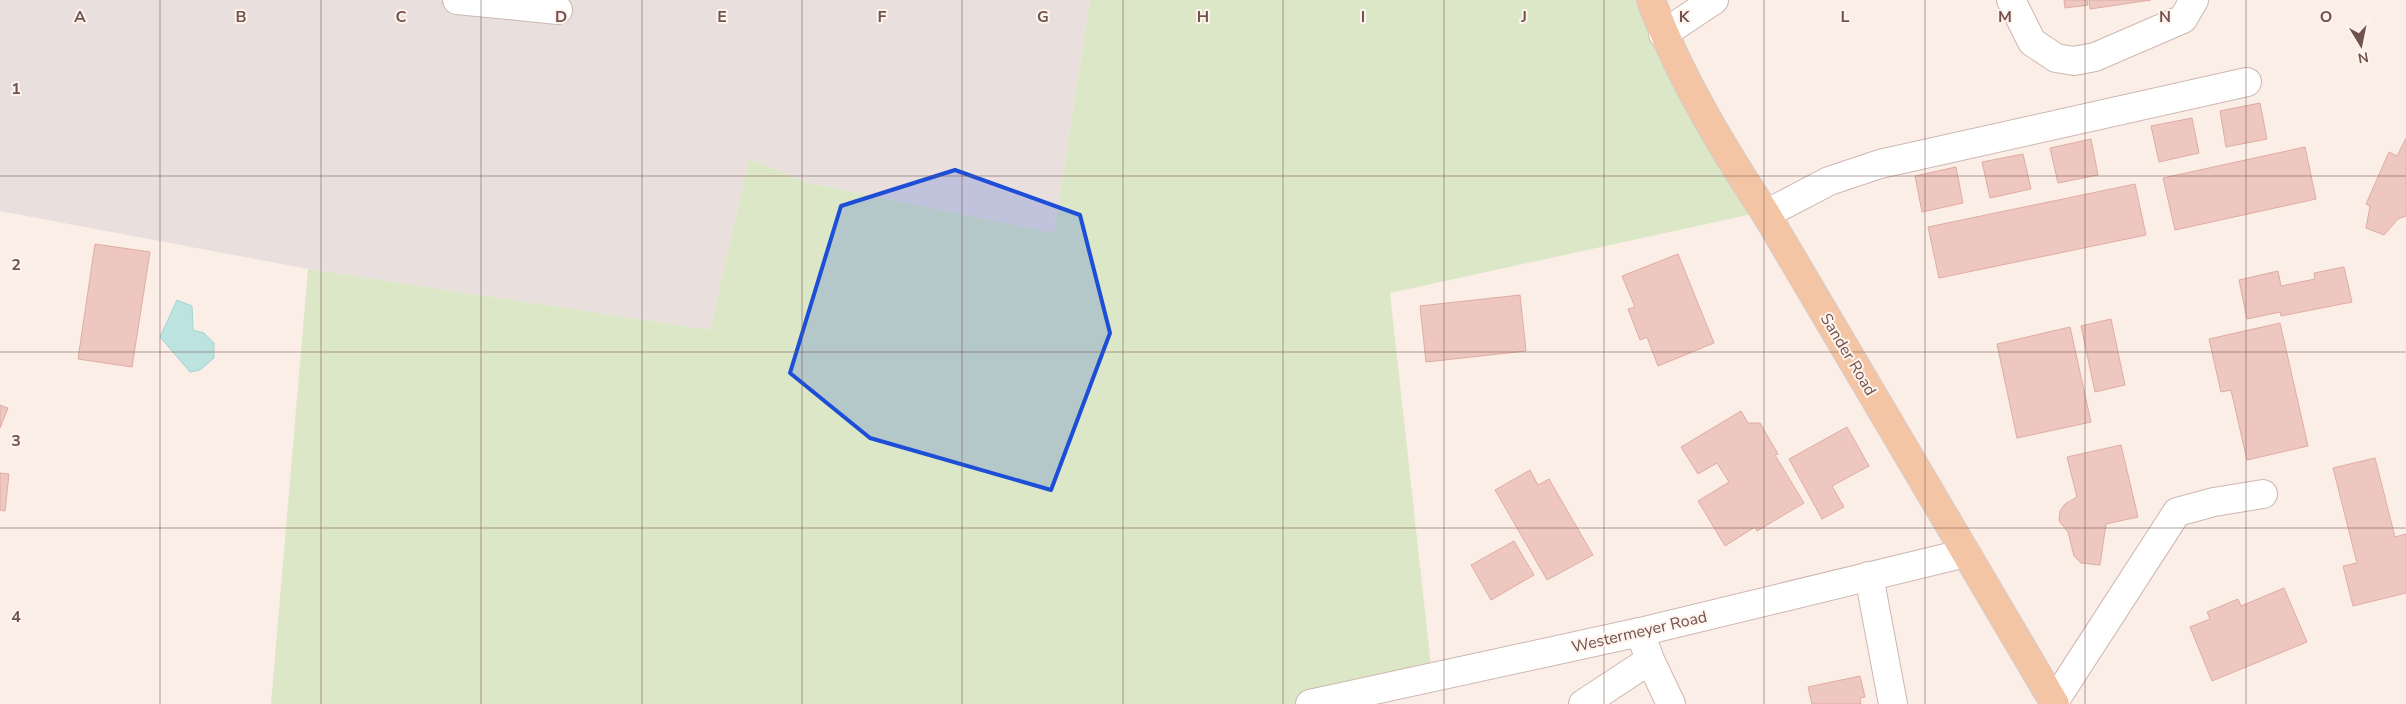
<svg xmlns="http://www.w3.org/2000/svg" width="2406" height="704" viewBox="0 0 2406 704" font-family="'Nunito Sans',sans-serif">
  <style>
    .industrial { fill: #e9e0dd }
    .green { fill: #dbe7c6 }
    .water { fill: #bce3e0; stroke: #a3d4d1 }
    .building { fill: #eec8c0; stroke: #dfaca2 }
    .lines { fill: none; stroke-linecap: round; stroke-linejoin: round }
    .minor-casing { stroke: #ceb7b0; stroke-width: 30 }
    .major-casing { stroke: #d5cbca; stroke-width: 30 }
    .minor { stroke: #fff; stroke-width: 28 }
    .major { stroke: #f4c5a4; stroke-width: 28 }
    .marked { fill: #1d4ed8; fill-opacity: 0.2; stroke: #1d4ed8; stroke-width: 4; stroke-linejoin: round }
    .grid { fill: none; stroke: #72524d; stroke-width: 1; stroke-opacity: 0.55 }
    .labels { text-anchor: middle; stroke-width: 4; stroke-linejoin: round; paint-order: stroke }
    .street-label { font-size: 16px; fill: #72524d; stroke: #fef3ed }
    .grid-label { font-size: 16px; text-anchor: middle; font-weight: bold; fill: #72524d; stroke: #fef3ed; stroke-width: 4; stroke-linejoin: round; paint-order: stroke }
  </style>
  <rect width="100%" height="100%" fill="#fbeee7"/>
  <polygon class="industrial" points="0,0 1090,0 1054,233 809,183 749,159 710,330 308,269 0,211"/>
  <polygon class="green" points="1090,0 1654,0 1766,211 1390,293 1432,675 1298,704 271,704 308,269 710,330 749,159 809,183 1054,233"/>
  <polygon class="water" points="177,300 192,306 193,330 204,333 214,343 214,358 200,370 190,372 160,337"/>
  <g class="building">
    <polygon points="2064,0 2087,0 2088,5 2065,8"/>
    <polygon points="2089,0 2151,0 2090,9"/>
    <polygon points="2260,103 2267,139 2226,147 2220,111"/>
    <polygon points="2192,118 2199,153 2159,162 2151,126"/>
    <polygon points="2406,138 2406,216 2398,219 2384,235 2366,228 2370,206 2366,204 2389,152 2397,156"/>
    <polygon points="2091,139 2098,175 2058,183 2050,148"/>
    <polygon points="2305,147 2316,199 2175,230 2163,178"/>
    <polygon points="2023,154 2031,189 1990,198 1982,162"/>
    <polygon points="1956,167 1963,203 1922,212 1915,176"/>
    <polygon points="2135,184 2146,235 1939,278 1928,227"/>
    <polygon points="95,244 150,252 132,367 78,359"/>
    <polygon points="1678,254 1714,343 1658,366 1647,337 1640,340 1628,309 1635,307 1622,276"/>
    <polygon points="2344,267 2352,302 2281,316 2280,312 2247,319 2239,280 2278,271 2281,286 2315,279 2314,273"/>
    <polygon points="1520,295 1526,351 1426,362 1420,306"/>
    <polygon points="2111,319 2125,385 2095,392 2081,326"/>
    <polygon points="2280,323 2308,446 2247,460 2231,390 2221,392 2209,339"/>
    <polygon points="2070,327 2091,422 2017,438 1997,344"/>
    <polygon points="0,405 8,408 0,428"/>
    <polygon points="1741,411 1748,423 1760,423 1778,454 1775,455 1804,503 1757,531 1755,527 1725,546 1698,501 1729,482 1717,463 1698,474 1681,447"/>
    <polygon points="1847,427 1869,466 1832,486 1844,507 1822,519 1789,459"/>
    <polygon points="2121,445 2138,517 2106,524 2100,565 2081,563 2074,556 2068,532 2059,521 2060,511 2065,504 2077,497 2067,457"/>
    <polygon points="2375,458 2395,537 2406,534 2406,593 2353,606 2343,566 2357,563 2333,468"/>
    <polygon points="1530,470 1538,485 1549,479 1593,555 1547,580 1495,490"/>
    <polygon points="0,473 9,474 5,511 0,510"/>
    <polygon points="1514,541 1534,575 1491,600 1471,565"/>
    <polygon points="2284,588 2307,642 2212,681 2190,627 2210,619 2207,612 2238,599 2241,606"/>
    <polygon points="1860,676 1865,697 1860,698 1861,704 1812,704 1808,687"/>
  </g>
  <g class="lines">
    <g class="minor-casing">
      <g id="minor">
        <polyline points="457,0 558,10"/>
        <polyline points="2011,0 2032,42 2056,58 2074,61 2095,57 2183,19 2194,0"/>
        <polyline points="1663,34 1714,0"/>
        <polyline points="1766,214 1829,181 1880,164 2247,82"/>
        <polyline points="1869,576 1893,704"/>
        <polyline points="1650,660 1671,704"/>
        <polyline points="2054,702 2177,512 2214,502 2263,494"/>
        <polyline points="1310,704 1640,632 1966,553"/>
        <polyline points="1583,704 1650,660 1640,632"/>
      </g>
    </g>
    <g class="major-casing">
      <path id="major" d="M1651,0C1679,76 1722,147 1766,214L2055,704"/>
    </g>
    <use href="#minor" class="minor"/>
    <use href="#major" class="major"/>
  </g>
  <path class="marked" d="M955,170L1080,215L1110,333L1051,490L870,438L790,373L841,206Z"/>
  <path class="grid" d="M160,0V704M321,0V704M481,0V704M642,0V704M802,0V704M962,0V704M1123,0V704M1283,0V704M1444,0V704M1604,0V704M1764,0V704M1925,0V704M2085,0V704M2246,0V704M0,176H2406M0,352H2406M0,528H2406"/>
  <g class="labels">
    <g class="street-label">
      <text transform="translate(1849 354) rotate(59)" y="6">Sander Road</text>
      <text transform="translate(1639 631) rotate(-13)" y="6">Westermeyer Road</text>
    </g>
  </g>
  <g class="grid-label">
    <text x="80" y="22">A</text>
    <text x="241" y="22">B</text>
    <text x="401" y="22">C</text>
    <text x="561" y="22">D</text>
    <text x="722" y="22">E</text>
    <text x="882" y="22">F</text>
    <text x="1043" y="22">G</text>
    <text x="1203" y="22">H</text>
    <text x="1363" y="22">I</text>
    <text x="1524" y="22">J</text>
    <text x="1684" y="22">K</text>
    <text x="1845" y="22">L</text>
    <text x="2005" y="22">M</text>
    <text x="2165" y="22">N</text>
    <text x="2326" y="22">O</text>
    <text x="16" y="94">1</text>
    <text x="16" y="270">2</text>
    <text x="16" y="446">3</text>
    <text x="16" y="622">4</text>
  </g>
  <g transform="translate(2361 45) rotate(170)" stroke="#fef3ed" stroke-width="4" paint-order="stroke">
  <path d="M0-4L9 19L0 12L-9 19Z" fill="#72524d"/>
  <text y="-8" font-size="14" font-weight="bold" text-anchor="middle" fill="#72524d">N</text>
  </g>
</svg>
